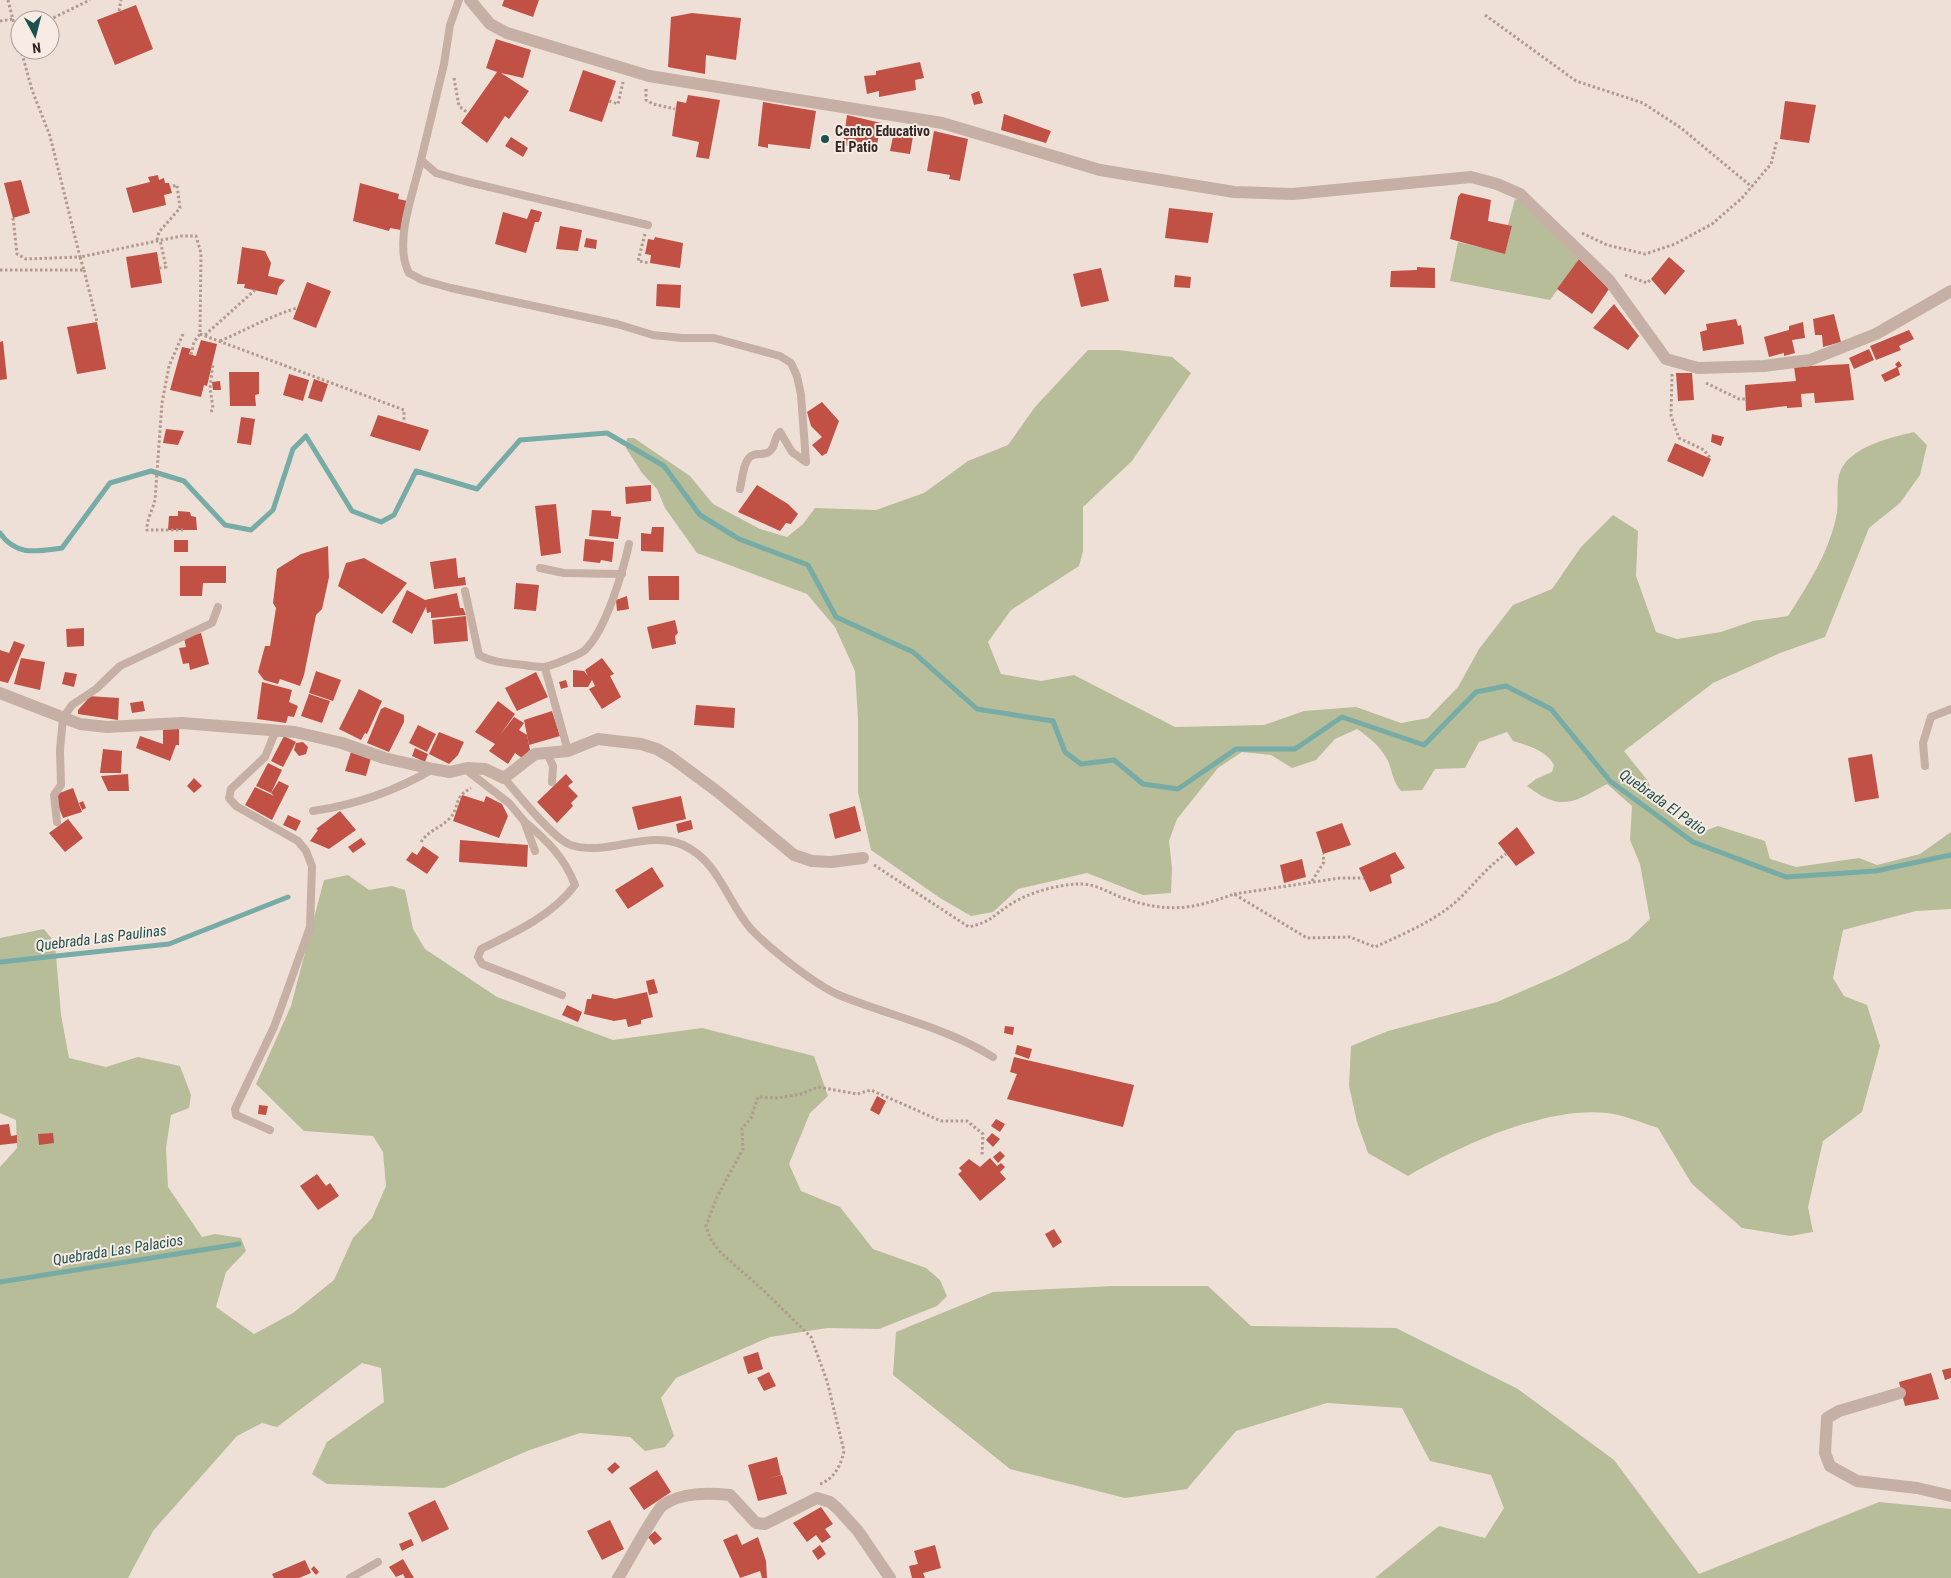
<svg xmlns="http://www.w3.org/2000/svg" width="1951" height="1578" viewBox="0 0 1951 1578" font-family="'Roboto Condensed',sans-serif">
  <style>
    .green { fill: #b6bd98 }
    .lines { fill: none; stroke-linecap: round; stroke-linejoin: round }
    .stream { stroke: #77aba6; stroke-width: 5 }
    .building { fill: #c05144 }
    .path { stroke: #b2998e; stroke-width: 3; stroke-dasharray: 2.5 2.5; stroke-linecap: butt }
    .lane { stroke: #c6afa4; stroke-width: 8 }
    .street { stroke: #c6afa4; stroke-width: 12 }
    .poi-dot { fill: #1d514d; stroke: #f7ebe3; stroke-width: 2 }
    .labels { text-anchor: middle; stroke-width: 4; stroke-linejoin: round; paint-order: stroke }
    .poi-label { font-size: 14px; font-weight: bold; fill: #322725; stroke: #f7ebe3; text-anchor: start }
    .water-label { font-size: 15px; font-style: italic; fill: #1d514d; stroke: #f7ebe3 }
  </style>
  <rect width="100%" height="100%" fill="#efe0d7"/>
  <g class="green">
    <polygon points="1515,199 1521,201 1579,259 1550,300 1450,281 1458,242 1505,253 1512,227 1508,225"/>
    <path d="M1088,350H1119L1172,357L1191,373L1132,461L1083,507V551L1079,566L1011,610L988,642L1001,674L1041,681L1074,675L1175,727L1264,725L1304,711L1356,707L1401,723L1428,718L1458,687L1479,649L1513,605L1552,589L1581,547L1613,515L1638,531L1636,576L1656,632L1677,639L1721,632L1753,621L1788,616C1808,585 1831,549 1837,512C1839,497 1834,476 1845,463C1862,444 1889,438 1914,432L1927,445L1920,475L1900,503L1869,528L1825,637L1780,653L1713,683L1624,751L1648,781L1656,802L1681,825L1702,832L1718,826L1765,841L1770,859L1796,867L1859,858L1877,865L1920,854L1951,832V909L1916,911L1843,930L1833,978L1844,996L1867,1005L1880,1046L1862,1112L1823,1141L1808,1207L1813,1232L1790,1236L1742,1228L1692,1184L1658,1128C1642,1123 1624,1115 1607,1113C1546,1106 1459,1146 1408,1176L1368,1153L1357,1122L1349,1086L1351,1046L1388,1031L1497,1002L1562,974L1628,940L1650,919L1640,864L1630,840L1632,806L1607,784C1573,803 1561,812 1527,786L1536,779L1552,772L1554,765C1546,750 1529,746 1513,741L1507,732L1479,742L1465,768L1435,769L1422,790L1401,791C1392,780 1393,773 1388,761C1381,747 1369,737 1357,729L1335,739L1316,760L1292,768L1271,755L1242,752L1218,768L1177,819L1169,841L1172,868L1171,893L1143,895L1087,873L1018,889L993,912L971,916L940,898L871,850L858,792V719L855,671L835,627L807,594L697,553L665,508L657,489L642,473L626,448L627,438H634L690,476L713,504L760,529L787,537L803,524L815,508L876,510L924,493L968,461L1008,445L1035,407Z"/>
    <polygon points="348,875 369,890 392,886 405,890 413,929 425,949 497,997 613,1040 702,1028 814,1056 828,1096 810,1113 789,1164 801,1191 840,1207 873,1249 926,1268 940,1280 947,1296 937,1306 879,1329 827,1328 770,1337 676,1378 661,1398 674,1436 665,1447 645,1451 630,1437 580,1433 527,1451 444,1488 327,1484 312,1474 327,1442 384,1402 381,1368 362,1363 277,1427 262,1423 237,1436 153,1531 128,1578 0,1578 0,1167 17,1148 16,1120 0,1113 0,938 44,929 55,943 61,1015 69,1058 106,1067 138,1057 180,1066 191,1095 189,1108 171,1115 166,1148 168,1187 202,1237 215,1234 241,1238 246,1251 226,1272 216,1307 254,1334 293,1313 334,1280 353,1238 372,1218 386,1186 383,1152 373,1136 304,1131 256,1084 291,1006 324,880"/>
    <polygon points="1113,1286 1208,1286 1251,1326 1396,1328 1518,1389 1614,1460 1699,1574 1879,1502 1951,1509 1951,1578 1375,1578 1439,1526 1485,1538 1504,1508 1491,1475 1430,1461 1402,1408 1327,1403 1236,1431 1187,1489 1125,1498 1010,1469 893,1375 896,1332 993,1292"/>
  </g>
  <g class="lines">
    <g class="stream">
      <path d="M0,533C16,557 38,551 62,548L110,483L151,471L184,481L225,525L251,530L273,510L293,449L306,436L352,511L381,522L394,515L416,471L477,489L520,440L607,433L664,466L700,515L739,539L808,565L836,617L913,652L977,709L1053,721L1065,752L1081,764L1114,760L1143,784L1178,789L1236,749H1295L1342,717L1424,745L1476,692L1506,686L1551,709L1610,781L1693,842L1786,877L1875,871L1951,855"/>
      <polyline points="0,962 169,944 288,897"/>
      <polyline points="0,1282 239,1244"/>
    </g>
  </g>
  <g class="building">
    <polygon points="504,0 539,0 533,17 502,6"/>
    <polygon points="136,5 153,49 115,65 97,20"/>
    <polygon points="692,13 741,18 736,60 706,55 705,74 668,67 671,17"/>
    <polygon points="496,39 531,50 523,78 501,73 529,91 509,119 505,116 487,143 461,123 497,72 486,68"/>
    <polygon points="920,62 924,78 915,80 916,90 879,97 879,91 867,94 864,76 876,75 876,71"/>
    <polygon points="583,70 616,81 602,122 569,111"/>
    <polygon points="979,91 983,103 974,105 971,94"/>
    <polygon points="688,95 720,100 709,159 696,157 699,142 672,136 677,101 686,103"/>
    <polygon points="1785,101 1816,105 1809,143 1780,139"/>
    <polygon points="763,102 816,111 810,149 768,144 768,148 758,146"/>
    <polygon points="1004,114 1051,131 1046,143 1001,130"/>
    <polygon points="847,115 881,123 876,150 843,145"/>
    <polygon points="895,127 914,130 910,154 890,151"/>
    <polygon points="934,131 968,139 960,181 949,179 950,175 927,171"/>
    <polygon points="511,137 528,148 523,157 505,146"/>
    <polygon points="158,175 159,180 164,178 165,183 169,183 172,193 164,195 166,205 133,213 126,188 150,182 148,177"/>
    <polygon points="21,180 30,213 13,218 4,183"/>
    <polygon points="360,183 399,194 398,199 408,201 401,230 390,228 389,231 353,221"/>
    <polygon points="1461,193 1491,200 1488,221 1512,226 1505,254 1450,239 1458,197"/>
    <polygon points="1169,208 1213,213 1208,243 1165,238"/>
    <polygon points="531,209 542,212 539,222 535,222 526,253 495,244 503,212 527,219"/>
    <polygon points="560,226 582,230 578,251 556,249"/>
    <polygon points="655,237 683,243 680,268 650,263 651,255 645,254 648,239 654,240"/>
    <polygon points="586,238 597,240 596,249 584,247"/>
    <polygon points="242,247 265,251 271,263 268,276 285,280 279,287 277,295 244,288 245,284 237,284"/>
    <polygon points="157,252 162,283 131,288 126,257"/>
    <polygon points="1669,257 1685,271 1665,295 1651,279"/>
    <polygon points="1579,259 1609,289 1592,314 1557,289"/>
    <polygon points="1417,267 1435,268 1435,288 1390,287 1391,271 1417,270"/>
    <polygon points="1101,268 1109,301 1081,307 1073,274"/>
    <polygon points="1175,275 1191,277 1190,288 1174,287"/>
    <polygon points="307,282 331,291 316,328 293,319"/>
    <polygon points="657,284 681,285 680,308 656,306"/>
    <polygon points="1614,304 1639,336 1628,350 1593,328"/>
    <polygon points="1834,314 1841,342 1823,347 1822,335 1815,335 1813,319"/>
    <polygon points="1736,319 1738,326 1741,325 1744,344 1703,351 1700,332 1707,330 1706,324"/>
    <polygon points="97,322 106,369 77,374 67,327"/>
    <polygon points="1803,322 1805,338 1792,340 1795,353 1784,356 1784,353 1769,357 1764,337 1789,330 1789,326"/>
    <polygon points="1909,330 1914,339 1899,346 1901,350 1876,360 1870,346"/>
    <polygon points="201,340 217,344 207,386 204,385 201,397 170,390 182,347 191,349 189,354 196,356"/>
    <polygon points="3,341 7,379 0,380 0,342"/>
    <polygon points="1869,349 1874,360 1854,369 1849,358"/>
    <polygon points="1899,361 1902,366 1898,368 1900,375 1885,382 1881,375 1897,367 1895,364"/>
    <polygon points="1849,364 1854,400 1815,403 1814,393 1801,394 1802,407 1787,408 1787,406 1746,411 1745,385 1796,381 1794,367"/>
    <polygon points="229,372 259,372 259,394 255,395 256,406 230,406"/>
    <polygon points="1676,373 1692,373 1694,400 1678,401"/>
    <polygon points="289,374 309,380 303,401 283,395"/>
    <polygon points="314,379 328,384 322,402 308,398"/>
    <polygon points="220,381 221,390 213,390 212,382"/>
    <polygon points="822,402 839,421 827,453 822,456 812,445 822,437 811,426 807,412"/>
    <polygon points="378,415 429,430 420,451 370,436"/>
    <polygon points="241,417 255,419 251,445 237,443"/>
    <polygon points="166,429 184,431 178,445 163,443"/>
    <polygon points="1712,434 1724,437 1721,446 1711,442"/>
    <polygon points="1675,443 1711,459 1703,477 1667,461"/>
    <polygon points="651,485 651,501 626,504 625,487"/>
    <polygon points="757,485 788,504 798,514 791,524 786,523 780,531 738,512"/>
    <polygon points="556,504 561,553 541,556 535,506"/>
    <polygon points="592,510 611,511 611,516 621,517 618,539 589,536"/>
    <polygon points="178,511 190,512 191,516 196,517 197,530 168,530 169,516 178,516"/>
    <polygon points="652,527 664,527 663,552 641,551 641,533 651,534"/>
    <polygon points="585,539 614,542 612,562 601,560 600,563 583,561"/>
    <rect x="174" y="540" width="14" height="12"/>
    <polygon points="328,546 329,577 322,609 316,615 304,675 300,686 280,679 278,684 264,680 258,672 265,646 270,646 276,608 273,603 277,569 301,554"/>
    <polygon points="364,558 407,583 382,614 338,586 346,563"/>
    <polygon points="456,558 458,578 465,577 466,585 434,589 430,562"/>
    <polygon points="180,566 226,566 226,583 203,583 202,596 180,596"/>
    <polygon points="648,576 679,576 679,600 649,600"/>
    <polygon points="516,583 539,585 536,611 514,609"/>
    <polygon points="407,590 425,600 457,593 460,608 463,608 466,615 431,618 431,612 427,613 426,607 412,634 392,622"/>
    <polygon points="627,596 629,609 617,611 616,600"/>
    <polygon points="466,616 468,641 434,644 432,620"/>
    <polygon points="675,620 678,633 675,636 676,644 652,649 647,627"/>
    <polygon points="84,628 84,646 67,647 66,629"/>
    <polygon points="201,633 209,664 190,670 189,663 183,664 179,648 186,647 184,638"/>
    <polygon points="14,641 25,645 8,683 0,681 0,650 9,653"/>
    <polygon points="21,658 45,662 40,690 14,684"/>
    <polygon points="602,658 614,674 610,676 621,697 602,709 589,689 595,686 592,680 588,687 573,687 573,670 584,671 588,676 585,670"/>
    <polygon points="316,671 341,680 333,701 309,693"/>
    <polygon points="65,672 77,674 74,687 62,684"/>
    <polygon points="536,672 548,697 517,711 505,688"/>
    <polygon points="566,680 568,687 561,689 559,682"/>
    <polygon points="262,682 292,690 289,702 298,706 294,717 288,716 286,723 257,719"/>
    <polygon points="359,689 382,701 367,734 365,733 361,740 339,729"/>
    <polygon points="309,694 330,701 322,723 301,716"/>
    <polygon points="88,696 119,698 118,720 78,714 78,710 87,700"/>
    <polygon points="143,701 145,711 132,713 130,703"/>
    <polygon points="498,701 515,714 500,735 514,717 524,723 519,730 527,735 530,750 522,758 515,753 508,764 489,751 495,744 475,732"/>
    <polygon points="696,705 735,708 734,728 694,725"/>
    <polygon points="385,707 404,715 404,722 389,752 367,743 381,709"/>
    <polygon points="552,711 560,736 529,745 524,720"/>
    <polygon points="418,725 436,734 427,752 409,743"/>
    <polygon points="163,726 179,726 179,745 176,745 170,761 136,748 140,736 163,744"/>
    <polygon points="439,732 464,742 458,755 449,764 429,754"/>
    <polygon points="284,736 296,742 283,767 271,761"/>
    <polygon points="303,742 308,747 306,754 299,756 294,750 296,743"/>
    <polygon points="415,748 428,754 425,762 412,756"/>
    <polygon points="103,749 122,751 121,773 100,773"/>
    <polygon points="351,752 371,758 366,776 345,771"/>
    <polygon points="1872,754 1879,798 1855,802 1848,758"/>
    <polygon points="268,763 282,770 271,793 256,786"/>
    <polygon points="128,774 129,791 108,791 101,776"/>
    <polygon points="566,774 573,782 568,786 578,796 571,803 573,806 557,823 537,802"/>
    <polygon points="194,778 202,786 194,793 187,786"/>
    <polygon points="279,781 289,786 272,820 245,805 255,787 274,796 271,793"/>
    <polygon points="73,788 82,812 63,818 54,795"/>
    <polygon points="462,795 484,802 486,796 502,804 508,816 499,838 453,821"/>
    <polygon points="681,796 686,819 638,830 632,807"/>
    <polygon points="83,801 86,808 82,810 79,803"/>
    <polygon points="855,806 861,831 835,839 829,814"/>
    <polygon points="340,811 356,830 329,849 310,841 318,830 316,829"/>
    <polygon points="288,815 301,821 296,831 283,825"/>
    <polygon points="68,819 83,838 65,852 49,833"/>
    <polygon points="691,820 693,829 678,833 676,824"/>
    <polygon points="1342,823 1351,845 1323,854 1316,832"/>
    <polygon points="1517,827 1535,853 1516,866 1498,843"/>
    <polygon points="361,838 366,844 353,853 348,847"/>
    <polygon points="460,840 528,845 527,867 459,862"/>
    <polygon points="423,846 439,857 427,874 406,860 412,852 417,855"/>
    <polygon points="1395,852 1405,868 1390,875 1392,883 1370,892 1359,868"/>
    <polygon points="1302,859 1306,877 1284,883 1280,865"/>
    <polygon points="652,867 664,886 628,909 615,890"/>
    <polygon points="654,979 658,993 649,995 646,981"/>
    <polygon points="647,992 653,1017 641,1020 641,1024 628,1027 626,1019 614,1021 584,1014 587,999 591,999 592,994 615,999"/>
    <polygon points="567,1005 582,1012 578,1022 562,1015"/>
    <polygon points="1005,1026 1014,1027 1013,1035 1004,1033"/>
    <polygon points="1017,1045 1032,1049 1029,1059 1015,1054"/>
    <polygon points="1014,1057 1134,1085 1123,1127 1007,1099 1017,1074 1010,1072"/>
    <polygon points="877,1096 886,1101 879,1115 870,1110"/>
    <polygon points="259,1105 268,1106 266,1115 258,1114"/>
    <polygon points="996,1119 1005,1124 1000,1132 991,1126"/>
    <polygon points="9,1124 11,1136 17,1135 17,1143 0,1145 0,1125"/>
    <polygon points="53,1133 54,1143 39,1145 38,1134"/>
    <polygon points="992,1133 1000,1139 993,1147 986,1140"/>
    <polygon points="1000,1151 1005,1156 998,1163 993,1157"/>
    <polygon points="990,1158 997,1166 1001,1163 1005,1167 1000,1172 1006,1179 980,1201 958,1174 962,1171 959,1168 969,1159 980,1167"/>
    <polygon points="317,1174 326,1186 330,1183 339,1196 318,1210 300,1186"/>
    <polygon points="1054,1229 1062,1242 1053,1248 1045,1234"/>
    <polygon points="758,1352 763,1369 748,1374 743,1357"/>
    <polygon points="1951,1368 1951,1378 1945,1380 1942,1370"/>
    <polygon points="769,1372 776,1386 764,1391 757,1378"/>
    <polygon points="1931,1373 1939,1399 1905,1406 1899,1382"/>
    <polygon points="777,1457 781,1475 766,1479 782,1475 787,1494 758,1501 748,1465"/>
    <polygon points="615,1462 620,1467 612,1474 607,1469"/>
    <polygon points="657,1470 671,1492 644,1510 629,1488"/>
    <polygon points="435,1500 449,1529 422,1542 408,1513"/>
    <polygon points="821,1507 833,1524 825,1529 831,1537 822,1543 816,1535 807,1542 793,1523"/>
    <polygon points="610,1520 624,1549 602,1560 587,1531"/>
    <polygon points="655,1531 662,1539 654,1545 648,1537"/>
    <polygon points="737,1534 742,1545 758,1537 766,1561 767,1578 762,1578 760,1571 740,1578 723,1540"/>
    <polygon points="411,1539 414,1545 402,1551 399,1544"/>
    <polygon points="820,1545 826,1554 818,1560 812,1551"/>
    <polygon points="935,1545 941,1568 923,1573 925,1578 912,1578 909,1566 918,1564 914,1551"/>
    <polygon points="403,1559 414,1578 405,1578 403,1574 396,1577 389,1567"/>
    <polygon points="305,1560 311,1573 299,1578 274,1578 272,1574"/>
    <polygon points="314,1566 319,1572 316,1575 311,1569"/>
  </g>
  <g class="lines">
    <g class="path">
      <polyline points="8,0 20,48"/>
      <polyline points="119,11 121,0"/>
      <polyline points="1485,15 1576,81 1643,103 1681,128 1752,187"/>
      <polyline points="49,20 90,0"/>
      <polyline points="0,21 13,19"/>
      <polyline points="454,78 459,106 468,113"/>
      <polyline points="646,89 646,100 653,104 675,109"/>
      <polyline points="609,101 618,104 623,82"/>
      <polyline points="13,218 17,254 26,259 80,257 50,136 32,90 21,50"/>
      <polyline points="1582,233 1607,245 1645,254 1675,244 1712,224 1742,198 1771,164 1777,140"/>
      <polyline points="645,234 638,261 650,263"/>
      <polyline points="157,240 159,232 180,208 177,185 170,187"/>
      <polyline points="159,268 166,267 160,240"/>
      <polyline points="0,270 84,270 80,257 181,236 196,236 201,253 200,334 194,342 191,355"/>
      <polyline points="84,270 97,322"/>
      <polyline points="1625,275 1647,283 1651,279"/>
      <path d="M183,334L169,366L162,403L155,500C153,509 146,521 147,530H183"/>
      <polyline points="200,334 404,410 404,422"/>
      <polyline points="205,335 255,290"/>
      <path d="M220,341C246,330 270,316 297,308"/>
      <polyline points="1672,374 1671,416 1679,438 1704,450 1711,459"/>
      <polyline points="1706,383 1739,399 1746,399"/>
      <polyline points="211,412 213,408 210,388 213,363"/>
      <path d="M421,842C428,831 440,828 449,819C461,807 452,798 471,788"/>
      <path d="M874,865L969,927C993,921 992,916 1011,904C1028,893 1056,885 1077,884C1095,883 1107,892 1123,898C1167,913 1191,910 1234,894L1307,938L1350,937L1375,947C1399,936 1425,925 1447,909C1468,894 1482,870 1506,854"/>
      <polyline points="1312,881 1324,862 1323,854"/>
      <polyline points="1234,894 1340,878 1364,878"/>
      <path d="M820,1484C834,1479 841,1465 844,1451L827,1381L811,1337L761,1288L721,1253L711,1240L706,1226L717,1197L743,1149L742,1129L751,1118L758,1097L778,1098L801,1094L818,1087L857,1094L871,1090L941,1121H967L983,1134L982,1156"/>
    </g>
    <g class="lane">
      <polyline points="459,0 450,25 444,64 421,160 436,173 464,181 648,225"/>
      <path d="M421,160C414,191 393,243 409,273L422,280L451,288L617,324L653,335L682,338H714L780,356L791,363L797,376L801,395L806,462L792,452L780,432C774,437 776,445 771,450C766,457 754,451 749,458C743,464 742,481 740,489"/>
      <polyline points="540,568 564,573 622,574"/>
      <path d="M465,591L479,655C493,663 509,663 524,665C530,666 537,667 543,667C549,667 581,654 585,650C606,630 623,571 629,544"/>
      <polyline points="545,668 568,751"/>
      <polyline points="547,753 553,766 552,782"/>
      <polyline points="1925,766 1923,743 1931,717 1951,709"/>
      <polyline points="465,769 509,803 524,821 535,851"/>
      <path d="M504,778C517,793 554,840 571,845C608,857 646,829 683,845C719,861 727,902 751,929C770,949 814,984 839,995C890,1016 946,1027 993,1057"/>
      <path d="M313,811C355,805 397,790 433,769"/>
      <path d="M524,821C546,840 564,856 575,885C553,915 514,933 481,949L478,957L482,964L562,995"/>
      <polyline points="57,822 54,795 61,785 60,750 63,718 72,705 96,689 120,666 212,623 218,607"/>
      <polyline points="270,1130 236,1115 235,1109 274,1027 310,927 312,866 306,851 298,841 236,806 229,798 231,789 265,757 276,730"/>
      <polyline points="350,1578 378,1562"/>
    </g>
    <g class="street">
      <polyline points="470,0 490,24 507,33 649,76 942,123 1100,170 1234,192 1293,194 1471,177 1497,184 1520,194 1609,280 1666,359 1698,368 1764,366 1810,360 1876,334 1951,291"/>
      <polyline points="0,693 80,724 107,727 182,723 295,732 342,743 384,758 433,769 450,772 467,768 485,769 504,778 535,754 568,751 598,739 641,744 657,749 672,758 718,792 794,855 812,861 831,862 863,858"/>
      <polyline points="1900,1393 1839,1411 1827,1418 1825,1453 1830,1466 1857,1481 1917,1488 1951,1496"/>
      <path d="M618,1578C626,1566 655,1511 663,1505C682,1492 708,1493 730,1495L756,1523L765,1524L817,1498L830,1502L838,1509L858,1531L890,1578"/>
    </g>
  </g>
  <circle class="poi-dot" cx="825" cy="139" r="5"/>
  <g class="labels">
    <g class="poi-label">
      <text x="835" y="136">Centro Educativo<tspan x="835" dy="16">El Patio</tspan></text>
    </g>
    <g class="water-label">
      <text transform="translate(1663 802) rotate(35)" y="5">Quebrada El Patio</text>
      <text transform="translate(101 938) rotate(-7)" y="5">Quebrada Las Paulinas</text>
      <text transform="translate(118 1250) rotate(-9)" y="5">Quebrada Las Palacios</text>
    </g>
  </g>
  <g transform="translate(35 35) rotate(173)"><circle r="24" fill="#f7ebe3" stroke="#a89d97"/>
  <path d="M0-4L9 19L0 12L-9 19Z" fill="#1d514d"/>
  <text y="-8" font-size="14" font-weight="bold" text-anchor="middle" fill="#322725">N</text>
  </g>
</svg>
